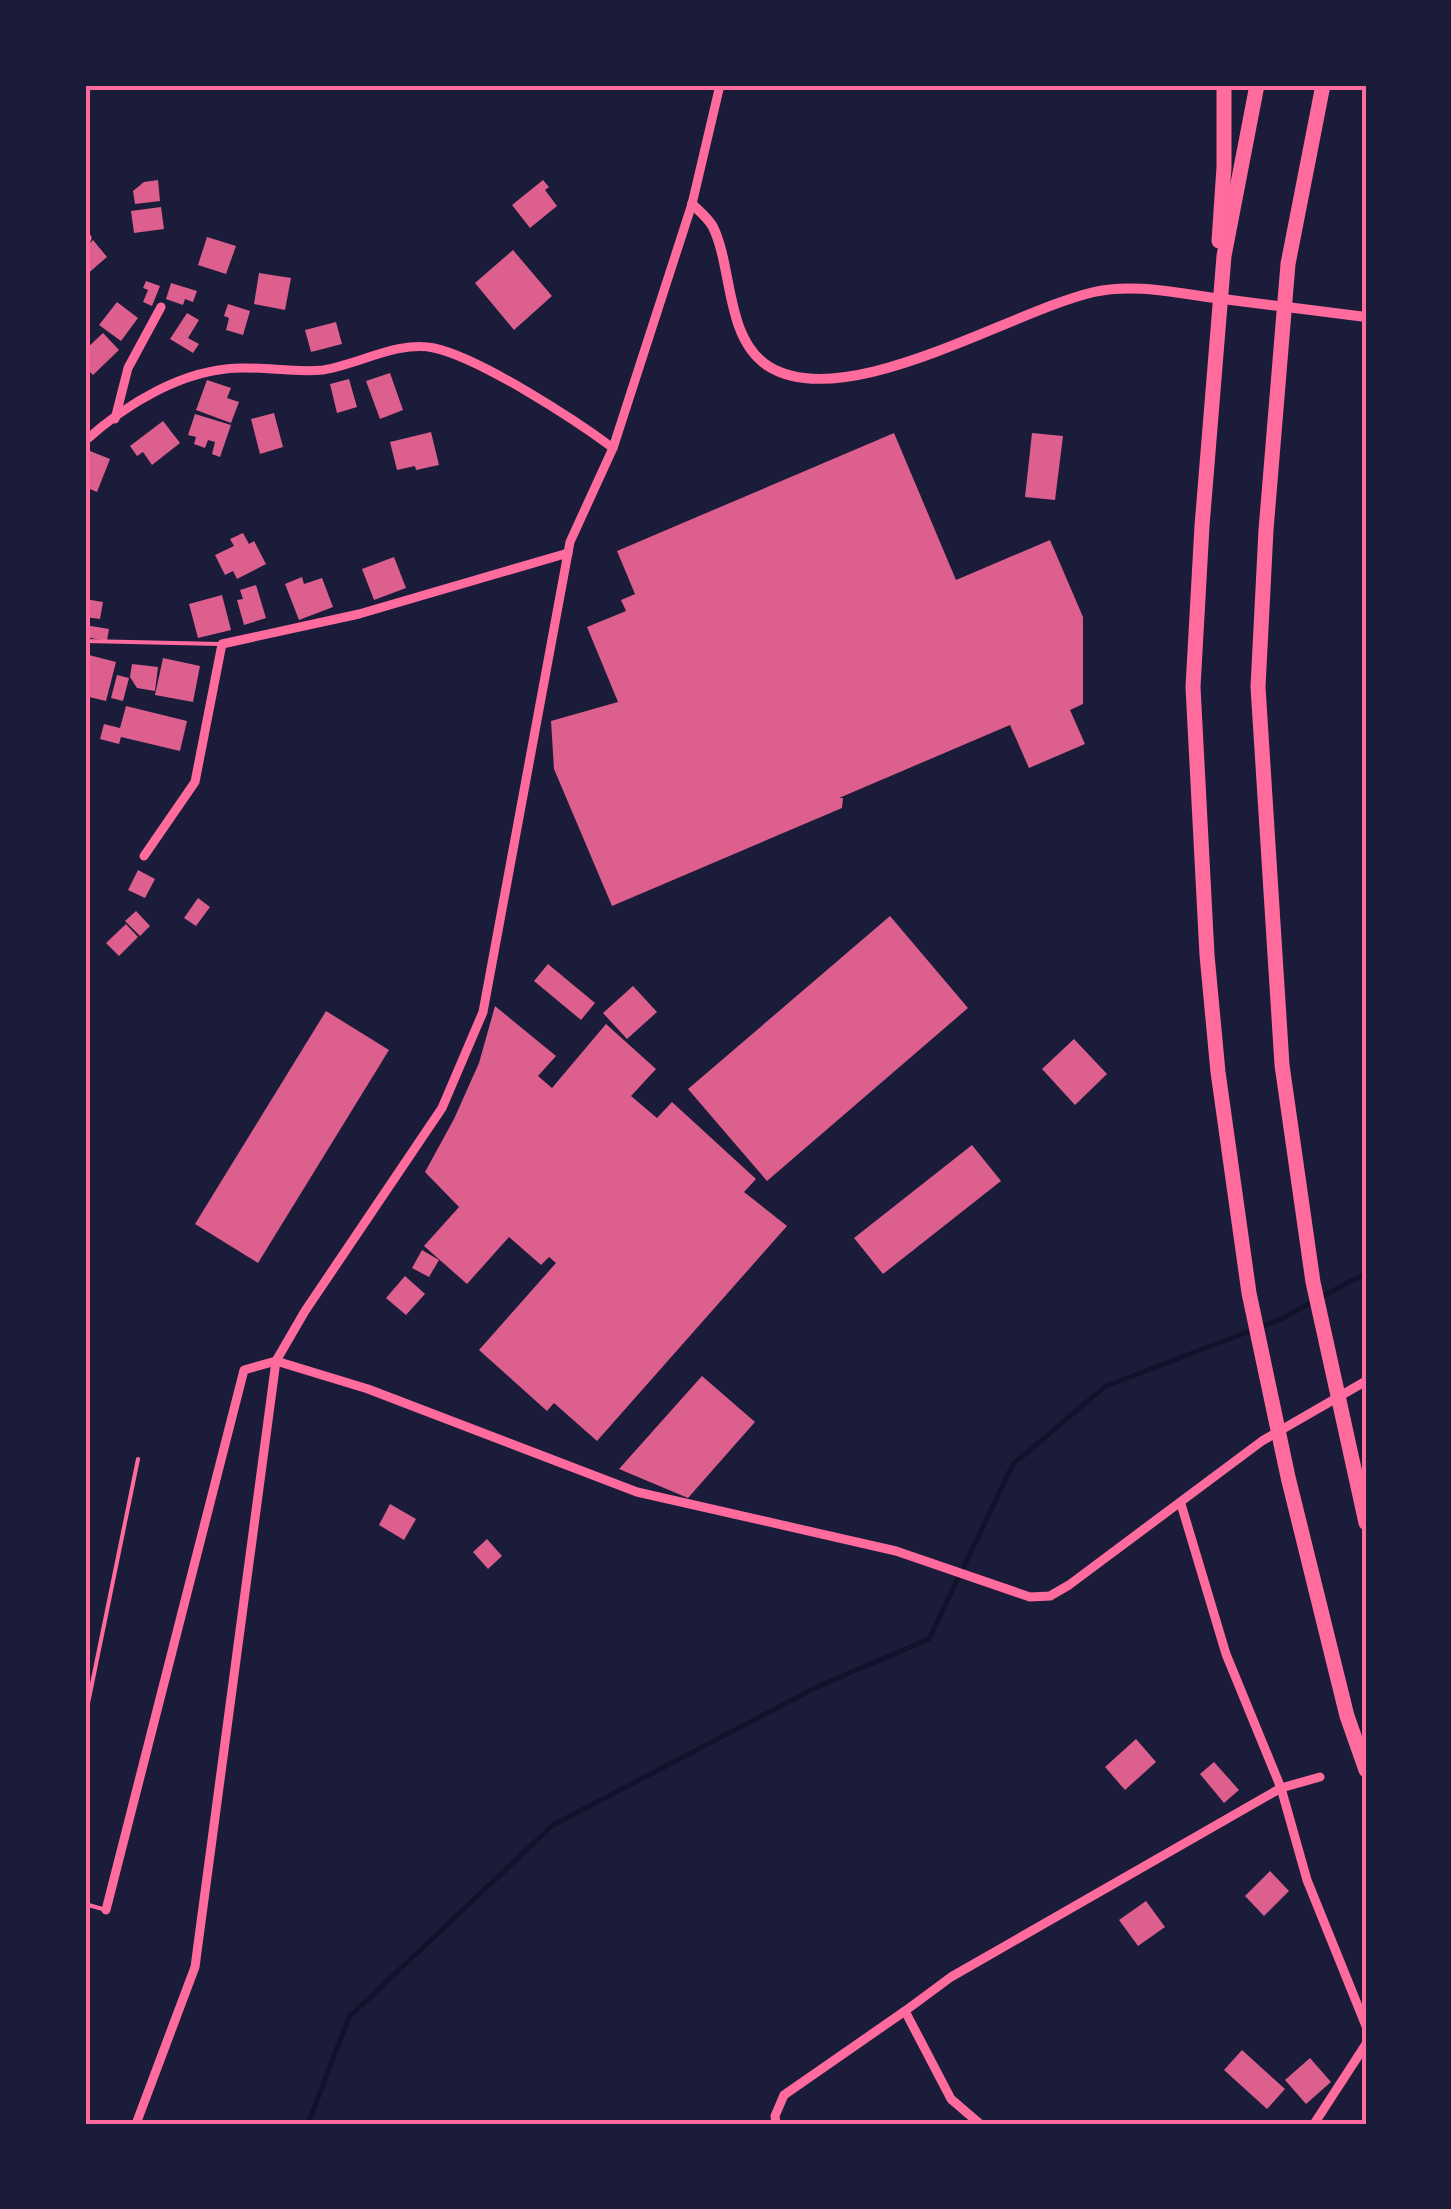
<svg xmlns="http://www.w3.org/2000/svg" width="1451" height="2209" viewBox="0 0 1451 2209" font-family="'Libre Baskerville',serif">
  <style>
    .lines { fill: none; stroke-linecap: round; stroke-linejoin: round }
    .stream { stroke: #12122b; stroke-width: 5 }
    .building { fill: #dd5f8e }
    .service { stroke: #ff6b9d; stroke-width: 4 }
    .minor { stroke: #ff6b9d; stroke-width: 9 }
    .tertiary { stroke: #ff6b9d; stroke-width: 10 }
    .motorway { stroke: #ff6b9d; stroke-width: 15 }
    .neatline { fill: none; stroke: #ff6b9d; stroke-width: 4 }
  </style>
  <rect width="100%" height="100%" fill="#1b1b3a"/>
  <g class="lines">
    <polyline class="stream" points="308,2124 349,2017 553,1825 819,1686 929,1639 1013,1464 1106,1386 1279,1320 1366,1273"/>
  </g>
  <g class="building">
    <polygon points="158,180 160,201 135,204 133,191 144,182"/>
    <polygon points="543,180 549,187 545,190 557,206 530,228 512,205"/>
    <polygon points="161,207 164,229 134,233 131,211"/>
    <polygon points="207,237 236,246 226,274 198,265"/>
    <polygon points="93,240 107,257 85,276 85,247"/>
    <polygon points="513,250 552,296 514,330 475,283"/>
    <polygon points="259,273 291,278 285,310 254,304"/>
    <polygon points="146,281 160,286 152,306 143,302 148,290 143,288"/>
    <polygon points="171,283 197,291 193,302 185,299 183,305 166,299"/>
    <polygon points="117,302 138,318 121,341 99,325"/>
    <polygon points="228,304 250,311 243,335 226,330 229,318 224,316"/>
    <polygon points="187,313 199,320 188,338 199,344 193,353 170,339"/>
    <polygon points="336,322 342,344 311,352 305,330"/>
    <polygon points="103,333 119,350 93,375 85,367 85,350"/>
    <polygon points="390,373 403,410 380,419 366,381"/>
    <polygon points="349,379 357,407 337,413 330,384"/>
    <polygon points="207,380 231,388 227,398 239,402 231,423 196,410"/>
    <polygon points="274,413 283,447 260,454 251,419"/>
    <polygon points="195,414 231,425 220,457 212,454 215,442 208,440 205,448 194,444 196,437 188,435"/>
    <polygon points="163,421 180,443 152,465 143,452 137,456 130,446"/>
    <polygon points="431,432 439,465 416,470 415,466 397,470 390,442"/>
    <polygon points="894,433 956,580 1050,540 1083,617 1083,704 1070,710 1085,744 1029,768 1010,725 839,798 843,798 842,808 612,906 554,769 551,721 618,702 587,627 626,611 621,600 635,594 617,551"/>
    <polygon points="1032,433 1063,436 1055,500 1025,497"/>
    <polygon points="85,449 110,459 97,492 85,487"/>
    <polygon points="243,533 249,544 254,541 266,564 237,579 233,571 225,575 215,555 234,546 230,539"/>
    <polygon points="394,557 406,588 374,600 362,569"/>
    <polygon points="302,577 304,584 322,578 333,607 299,620 285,584"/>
    <polygon points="256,585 266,618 244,625 237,600 243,599 240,590"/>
    <polygon points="222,595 231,630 198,638 189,604"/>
    <polygon points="85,599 103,602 100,619 85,617"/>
    <polygon points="85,625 109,629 107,641 85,637"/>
    <polygon points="85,654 116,662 106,701 85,696"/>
    <polygon points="163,658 200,666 193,702 155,695"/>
    <polygon points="132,664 158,667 155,691 137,688 130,677"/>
    <polygon points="117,675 129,678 123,701 111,698"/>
    <polygon points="126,706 187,721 180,751 121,737 119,744 100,739 104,724 120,728"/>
    <polygon points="138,870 155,879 145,898 128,890"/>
    <polygon points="198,898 210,907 196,926 184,918"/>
    <polygon points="136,911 150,926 140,936 125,921"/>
    <polygon points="890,916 968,1008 767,1181 688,1089"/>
    <polygon points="126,924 138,937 119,956 106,943"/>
    <polygon points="548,964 595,1003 581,1020 534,981"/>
    <polygon points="633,986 657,1012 627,1039 603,1013"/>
    <polygon points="495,1006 556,1056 538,1076 552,1088 606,1024 656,1069 631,1096 657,1118 672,1102 756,1179 744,1192 787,1226 597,1441 554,1403 547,1411 479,1350 556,1263 549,1257 541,1265 509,1237 467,1284 424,1246 459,1207 425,1172 454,1119 479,1063"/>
    <polygon points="326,1011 389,1050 258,1263 195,1224"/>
    <polygon points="1074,1039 1107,1074 1075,1105 1042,1069"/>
    <polygon points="972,1145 1001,1181 883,1274 854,1238"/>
    <polygon points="422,1250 439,1260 429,1277 412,1268"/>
    <polygon points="405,1276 425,1294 406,1315 386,1298"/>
    <polygon points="702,1376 755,1422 688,1498 619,1469"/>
    <polygon points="390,1504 416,1519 404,1540 379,1525"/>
    <polygon points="487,1539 502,1556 488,1569 473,1552"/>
    <polygon points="1136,1739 1156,1762 1125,1790 1105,1767"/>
    <polygon points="1214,1762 1239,1790 1224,1803 1200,1774"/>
    <polygon points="1270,1871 1289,1891 1264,1916 1245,1896"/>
    <polygon points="1146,1901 1165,1927 1138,1946 1119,1920"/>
    <polygon points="1242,2050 1285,2089 1267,2109 1224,2070"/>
    <polygon points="1310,2058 1331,2082 1306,2104 1285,2080"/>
  </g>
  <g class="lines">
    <g class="service">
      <polyline points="85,641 220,644"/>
      <polyline points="85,1718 138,1459"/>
      <polyline points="85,1904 106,1910"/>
    </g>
    <g class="minor">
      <polyline points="85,235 87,238"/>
      <polyline points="115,419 128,368 161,307"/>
      <path d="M85,441C126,404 183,369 240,368C267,367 296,373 323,370C357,365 399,340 434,348C480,358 574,419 613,448"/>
      <polyline points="144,856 195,782 222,644 359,614 568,553"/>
      <polyline points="1181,1504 1226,1654 1281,1788 1307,1880 1366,2026"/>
      <polyline points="106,1910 244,1370 276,1361 368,1389 637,1492 896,1551 1030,1597 1050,1596 1069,1585 1262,1441 1366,1381"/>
      <polyline points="136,2124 195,1967 276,1361 305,1311 442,1108 483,1012 570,542 613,448 692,204 720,85"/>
      <polyline points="776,2124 775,2116 784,2095 905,2011"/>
      <polyline points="980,2124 951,2099 905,2011 951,1977 1281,1788 1320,1777"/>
      <polyline points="1314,2124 1366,2044"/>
    </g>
    <path class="tertiary" d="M692,204C699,211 708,218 713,227C733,268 725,338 768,366C845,415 1011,311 1094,292C1133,283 1176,293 1215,298C1265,304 1316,311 1366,317"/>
    <g class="motorway">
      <polyline points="1257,85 1224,256 1202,526 1193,687 1207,955 1218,1072 1249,1293 1288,1477 1347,1716 1366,1770"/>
      <polyline points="1323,85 1288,264 1266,530 1258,687 1282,1065 1313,1282 1366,1523"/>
      <polyline points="1219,241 1224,167 1224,85"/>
    </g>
  </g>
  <rect width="1451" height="2209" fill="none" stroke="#1b1b3a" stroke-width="175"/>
  <rect x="88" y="88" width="1276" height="2034" class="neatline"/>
</svg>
